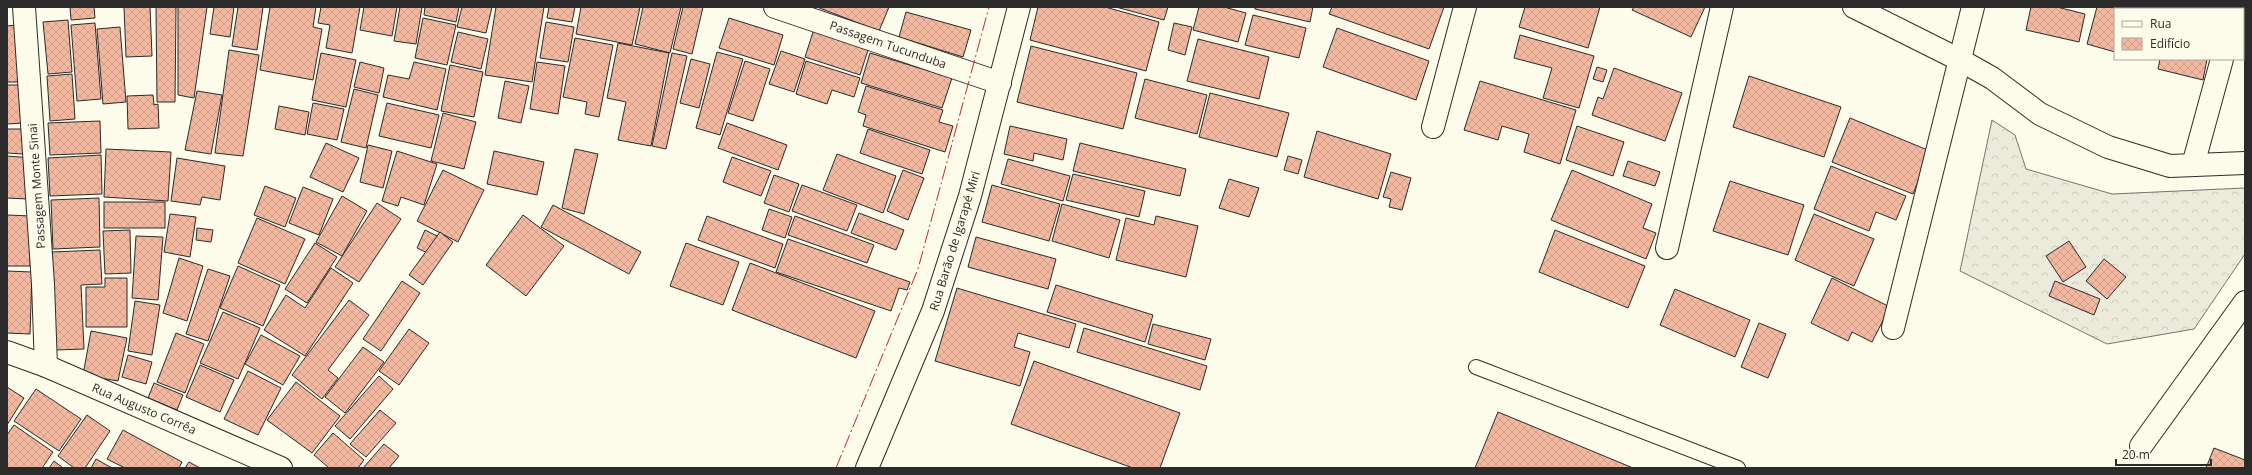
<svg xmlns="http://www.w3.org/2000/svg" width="2252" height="475" viewBox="0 0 2252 475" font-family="'Open Sans',sans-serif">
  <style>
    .forest { fill: url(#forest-crowns); stroke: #74746e }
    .building { fill: url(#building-cross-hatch); stroke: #2b2b2b }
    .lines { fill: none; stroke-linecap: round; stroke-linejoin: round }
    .lane-casing { stroke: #2b2b2b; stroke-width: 16 }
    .street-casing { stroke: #2b2b2b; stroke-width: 24 }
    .secondary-casing { stroke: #2b2b2b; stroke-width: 24 }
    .lane { stroke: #fdfbea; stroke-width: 14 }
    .street { stroke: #fdfbea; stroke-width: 22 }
    .secondary { stroke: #fdfbea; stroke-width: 22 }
    .power { stroke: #c62828; stroke-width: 1; stroke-dasharray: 14 3 2 3; stroke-linecap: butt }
    .labels { text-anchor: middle; stroke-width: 3; stroke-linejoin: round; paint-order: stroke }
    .street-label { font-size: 12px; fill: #2b2b2b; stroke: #fdfbea }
  </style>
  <defs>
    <pattern id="forest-crowns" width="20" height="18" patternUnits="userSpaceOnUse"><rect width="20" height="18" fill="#ecebdb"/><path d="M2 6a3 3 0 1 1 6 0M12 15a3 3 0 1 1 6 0" fill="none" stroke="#cbcabc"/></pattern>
    <pattern id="building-cross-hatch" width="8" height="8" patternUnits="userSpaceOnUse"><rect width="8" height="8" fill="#f2b8a0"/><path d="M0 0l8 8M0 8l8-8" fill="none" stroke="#d09e8a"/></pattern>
  </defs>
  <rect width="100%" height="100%" fill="#fdfbea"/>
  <polygon class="forest" points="1992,120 2015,135 2026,169 2112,194 2245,188 2245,254 2194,329 2107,344 1960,271"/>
  <g class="building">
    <polygon points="70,7 94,7 95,18 71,20"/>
    <polygon points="124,7 150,7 152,56 126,57"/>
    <polygon points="156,7 176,7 175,102 157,102"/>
    <polygon points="178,7 207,7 194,98 178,95"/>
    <polygon points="214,7 234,7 230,37 210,34"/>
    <polygon points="238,7 263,7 257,50 232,46"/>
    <polygon points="270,7 316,7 313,27 322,29 313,80 260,70"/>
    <polygon points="321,7 360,7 352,53 326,48 330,25 318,23"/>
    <polygon points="364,7 397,7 392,36 360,30"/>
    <polygon points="400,7 422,7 416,44 394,41"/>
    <polygon points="425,7 459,7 456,22 424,15"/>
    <polygon points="462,7 492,7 486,33 457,27"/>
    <polygon points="496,7 544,7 532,82 485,75"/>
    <polygon points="549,7 575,7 572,22 547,18"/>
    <polygon points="581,7 640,7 632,45 576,34"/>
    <polygon points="643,7 681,7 670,53 635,44"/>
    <polygon points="683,7 703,7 692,54 673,49"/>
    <polygon points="817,7 889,7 879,31"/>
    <polygon points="1038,7 1105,7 1159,22 1146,71 1030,40"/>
    <polygon points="1116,7 1168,7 1164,20"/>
    <polygon points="1199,7 1224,7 1246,13 1238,42 1193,30"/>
    <polygon points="1255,7 1313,7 1310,22 1255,9"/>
    <polygon points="1332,7 1444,7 1429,49 1329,14"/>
    <polygon points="1525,7 1600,7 1588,48 1519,27"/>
    <polygon points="1634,7 1705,7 1691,37 1632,10"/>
    <polygon points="2031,7 2057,7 2085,14 2079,42 2026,30"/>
    <polygon points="2097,7 2160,7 2159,9 2115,9 2115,52 2087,44"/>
    <rect x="2172" y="7" width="47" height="2"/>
    <polygon points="906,12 971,30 963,57 899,37"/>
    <polygon points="1253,15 1306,28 1299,58 1245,45"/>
    <polygon points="423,18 456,25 447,65 415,58"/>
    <polygon points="729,18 783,35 774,65 719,48"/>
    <polygon points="68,20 72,72 48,74 43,22"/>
    <polygon points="546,22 574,27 568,62 540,58"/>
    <polygon points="95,23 101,99 77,101 71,25"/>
    <polygon points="1174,23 1192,27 1185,55 1168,50"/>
    <polygon points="16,25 20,82 7,82 7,26"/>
    <polygon points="120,27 126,102 103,104 97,29"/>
    <polygon points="1337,28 1429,61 1416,100 1323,67"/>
    <polygon points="814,29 869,47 860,75 805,57"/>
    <polygon points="458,32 488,39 481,69 451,62"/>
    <polygon points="1520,35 1594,56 1579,108 1543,98 1552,68 1514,58"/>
    <polygon points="575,38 613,45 599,117 585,114 587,102 563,97"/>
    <polygon points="1198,39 1269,57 1259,99 1187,81"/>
    <polygon points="618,43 669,53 651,146 618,140 626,102 607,98"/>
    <polygon points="1031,46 1137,73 1123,129 1017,102"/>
    <polygon points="229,50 259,55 243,156 215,153"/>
    <polygon points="781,51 805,59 794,92 769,84"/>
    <polygon points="717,52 743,59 720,135 696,128"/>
    <polygon points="321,53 356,60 346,107 312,100"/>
    <polygon points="672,53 687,56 666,149 652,146"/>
    <polygon points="870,53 952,78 942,108 861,83"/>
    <polygon points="691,59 710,64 699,108 680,103"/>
    <polygon points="2160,59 2207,59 2203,80 2158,69"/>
    <polygon points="745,61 770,69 753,121 728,113"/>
    <polygon points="806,61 860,78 854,97 832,90 827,104 796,94"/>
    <polygon points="360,62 384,68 379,93 354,87"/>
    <polygon points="414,62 446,69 437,110 383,97 388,75 409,79"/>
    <polygon points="537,62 565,66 558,114 530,109"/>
    <polygon points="450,65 483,72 474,117 441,111"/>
    <polygon points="1597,67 1607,70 1603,82 1593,79"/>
    <polygon points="1614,68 1682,93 1665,141 1592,115 1598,97 1603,99"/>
    <polygon points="72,74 75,119 50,121 47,76"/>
    <polygon points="1749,76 1841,107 1824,157 1733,127"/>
    <polygon points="1145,79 1207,95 1197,134 1135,118"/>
    <polygon points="505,81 529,86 521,123 498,118"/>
    <polygon points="1480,81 1576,110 1560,164 1524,152 1529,134 1502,126 1498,140 1464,130"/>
    <polygon points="7,85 21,85 23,123 7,124"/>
    <polygon points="866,86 943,110 939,122 953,126 945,152 863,126 866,115 858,112"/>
    <polygon points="354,89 378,95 366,148 341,142"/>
    <polygon points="197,91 222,95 211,154 185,150"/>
    <polygon points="1210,93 1289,113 1277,157 1199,137"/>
    <polygon points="153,95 154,105 158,104 159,128 128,129 127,96"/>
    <polygon points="313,103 344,109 337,140 307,134"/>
    <polygon points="387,103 439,115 431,148 379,136"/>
    <polygon points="279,106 309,112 305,135 275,129"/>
    <polygon points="443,113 476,122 464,169 431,161"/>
    <polygon points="1850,118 1930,151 1913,194 1832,162"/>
    <polygon points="100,121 101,153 50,155 48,123"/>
    <polygon points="727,123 787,145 778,170 718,148"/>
    <polygon points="1010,126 1067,139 1063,160 1034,153 1033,161 1004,154"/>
    <polygon points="1577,126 1624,142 1613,176 1566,160"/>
    <polygon points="7,129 26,129 24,154 7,153"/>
    <polygon points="868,129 930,150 922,174 860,153"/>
    <polygon points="1317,131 1391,154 1378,199 1304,177"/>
    <polygon points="326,143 359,158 343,192 310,177"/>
    <polygon points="1080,143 1186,169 1180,196 1073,171"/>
    <polygon points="368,145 392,151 383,188 360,182"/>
    <polygon points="106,149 171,152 168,201 104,197"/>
    <polygon points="575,149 598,154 584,214 562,208"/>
    <polygon points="397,151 437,164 424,205 401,197 398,206 382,201"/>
    <polygon points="494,151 544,162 537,195 487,184"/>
    <polygon points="837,154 896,176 883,213 823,190"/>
    <polygon points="101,155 102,194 50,196 48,158"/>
    <polygon points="7,156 32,158 28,199 7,198"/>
    <polygon points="1288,156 1302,160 1298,174 1284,170"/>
    <polygon points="732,157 771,171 761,196 723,182"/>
    <polygon points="177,158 225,166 220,200 202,197 200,205 171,201"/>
    <polygon points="1008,159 1070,176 1063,201 1001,184"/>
    <polygon points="1628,161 1660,172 1655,186 1623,176"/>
    <polygon points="1831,166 1906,196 1896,220 1876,212 1869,231 1814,209"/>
    <polygon points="443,170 484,190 458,242 417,221"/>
    <polygon points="903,170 924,178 908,220 887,211"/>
    <polygon points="1572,170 1652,204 1643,228 1656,233 1646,259 1551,220"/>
    <polygon points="1391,172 1411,178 1402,210 1389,207 1391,199 1383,197"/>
    <polygon points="1073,174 1145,191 1139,217 1066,200"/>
    <polygon points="774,175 799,184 789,212 764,203"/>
    <polygon points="1229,179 1259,188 1249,217 1219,208"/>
    <polygon points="1730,181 1804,205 1788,255 1713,231"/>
    <polygon points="802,185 857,205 847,231 792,211"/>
    <polygon points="992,185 1060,204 1049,241 982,222"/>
    <polygon points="265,186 296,198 285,227 254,215"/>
    <polygon points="303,187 333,199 319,235 289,223"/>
    <polygon points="342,196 367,211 342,256 316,242"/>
    <polygon points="99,198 100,247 53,249 51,200"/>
    <rect x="104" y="202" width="61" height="26"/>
    <polygon points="377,203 401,219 359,282 335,267"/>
    <polygon points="1062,204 1120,220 1109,258 1052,241"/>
    <polygon points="553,205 641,252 629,274 541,227"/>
    <polygon points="769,209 792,217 785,238 762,230"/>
    <polygon points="859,213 904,230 896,250 851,233"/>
    <polygon points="170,214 196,217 190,257 164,252"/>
    <polygon points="1814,214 1874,239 1854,286 1795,260"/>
    <polygon points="7,215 31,216 30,266 7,266"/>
    <polygon points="523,215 564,246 526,296 486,265"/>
    <polygon points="707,216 783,244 775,268 698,240"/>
    <polygon points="795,216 874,245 867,263 788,235"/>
    <polygon points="1156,216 1198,226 1186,277 1116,260 1126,218 1154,225"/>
    <polygon points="257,218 305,239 285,284 238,263"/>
    <polygon points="197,228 213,230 211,242 196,240"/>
    <polygon points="130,230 131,273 105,274 103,231"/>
    <polygon points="425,230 449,242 440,259 417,248"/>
    <polygon points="1555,230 1645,266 1628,308 1539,272"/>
    <polygon points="440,232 453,242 423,285 409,275"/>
    <polygon points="136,236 163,237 158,300 132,298"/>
    <polygon points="976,237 1056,259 1048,289 968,267"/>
    <polygon points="788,239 910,282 907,290 899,288 891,311 776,272"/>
    <polygon points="2069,241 2086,267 2063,282 2046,256"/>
    <polygon points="315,243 337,257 307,303 285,289"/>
    <polygon points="686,243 739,262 723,305 670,286"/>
    <polygon points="100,250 102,284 81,285 84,349 56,350 52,252"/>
    <polygon points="179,258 203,266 187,321 163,313"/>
    <polygon points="2104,259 2126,277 2107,299 2086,281"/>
    <polygon points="750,263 875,311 856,358 732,310"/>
    <polygon points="238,266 280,285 263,326 220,308"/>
    <polygon points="331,268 353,283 305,356 264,330 286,295 305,308"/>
    <polygon points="208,269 230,276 208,341 186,334"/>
    <polygon points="7,271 32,272 30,334 7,333"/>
    <polygon points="105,278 127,278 127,327 86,327 86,287 105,287"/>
    <polygon points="1832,278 1890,307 1872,342 1852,332 1848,341 1811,323"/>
    <polygon points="402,281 420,293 381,351 363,339"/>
    <polygon points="2055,281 2100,299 2094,315 2049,296"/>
    <polygon points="1056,285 1153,315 1145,342 1047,312"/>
    <polygon points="957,288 1076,324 1069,348 1018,333 1014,347 1030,352 1020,386 935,361"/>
    <polygon points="1675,289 1750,320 1735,357 1660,325"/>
    <polygon points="349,300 369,315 328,370 338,378 322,399 292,375"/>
    <polygon points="135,301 160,305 152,355 128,351"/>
    <polygon points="223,312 260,328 238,379 200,363"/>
    <polygon points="1759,323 1786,334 1768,378 1741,367"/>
    <polygon points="1153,324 1211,339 1205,360 1148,344"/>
    <polygon points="1084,328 1207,366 1200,390 1077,352"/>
    <polygon points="409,329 429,343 399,385 379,371"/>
    <polygon points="91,331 127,338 118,381 83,375"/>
    <polygon points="176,333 204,344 185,393 157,382"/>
    <polygon points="261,335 300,356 283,385 245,364"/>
    <polygon points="363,347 384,362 345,413 325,397"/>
    <polygon points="128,355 152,362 146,384 122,377"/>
    <polygon points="1034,361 1180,413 1160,468 1133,468 1011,424"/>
    <polygon points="200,365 234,380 220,412 186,397"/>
    <polygon points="248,371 281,388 258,435 224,419"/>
    <polygon points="379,376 393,389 350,439 335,426"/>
    <polygon points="296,382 340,416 312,453 267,420"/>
    <polygon points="154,383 183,395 177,410 148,398"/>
    <polygon points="7,387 24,398 7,425"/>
    <polygon points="36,389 81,419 59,451 14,421"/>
    <polygon points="380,410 396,423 366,457 350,444"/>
    <polygon points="1498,412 1633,468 1475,468"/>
    <polygon points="87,415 110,431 85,468 74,468 58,456"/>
    <polygon points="14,425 53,452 42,468 7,468 7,435"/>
    <polygon points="123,430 182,462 179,468 125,468 107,459"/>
    <polygon points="333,433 364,460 358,468 329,468 314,455"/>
    <polygon points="384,444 399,456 389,468 363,468"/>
    <polygon points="2214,448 2245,460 2245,468 2206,468"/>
    <polygon points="96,459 112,468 91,468"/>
    <polygon points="54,461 63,468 49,468"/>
    <polygon points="189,462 200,468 185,468"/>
  </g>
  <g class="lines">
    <g class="lane-casing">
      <polyline id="lane" points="1476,367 1738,468"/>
    </g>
    <g class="street-casing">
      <g id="street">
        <polyline points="24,7 43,284 46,366"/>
        <polyline points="775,7 1000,83"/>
        <polyline points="1854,7 1960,60 1992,78 2040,114 2108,147 2170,166 2245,163"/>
        <polyline points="2236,9 2236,7"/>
        <polyline points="1433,127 1465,7"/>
        <polyline points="2193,165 2222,59"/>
        <polyline points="1667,248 1722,7"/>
        <polyline points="1893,328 1973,7"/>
        <polyline points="7,352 46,366 281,468"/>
        <polyline points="2141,446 2245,302"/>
      </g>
    </g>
    <g class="secondary-casing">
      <polyline id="secondary" points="867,468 933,311 970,196 1019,7"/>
    </g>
    <use href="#lane" class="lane"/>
    <use href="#street" class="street"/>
    <use href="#secondary" class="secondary"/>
    <polyline class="power" points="836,468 918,269 989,7"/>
  </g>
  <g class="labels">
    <g class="street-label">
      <text transform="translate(888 45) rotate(19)" y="4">Passagem Tucunduba</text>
      <text transform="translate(37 186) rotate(-94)" y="4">Passagem Monte Sinai</text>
      <text transform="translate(955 241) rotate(-73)" y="4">Rua Barão de Igarapé Miri</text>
      <text transform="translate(144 409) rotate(23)" y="4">Rua Augusto Corrêa</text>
    </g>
  </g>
  <rect width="2252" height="475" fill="none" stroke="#2b2b2b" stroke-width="16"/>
  <rect x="2114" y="8" width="130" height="52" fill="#fdfbea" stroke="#a9a89e"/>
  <rect x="2122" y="21" width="20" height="6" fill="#fdfbea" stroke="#a9a89e"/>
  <text x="2150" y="28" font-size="12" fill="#2b2b2b">Rua</text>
  <rect x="2122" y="38" width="20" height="12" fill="url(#building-cross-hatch)" stroke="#a9a89e"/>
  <text x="2150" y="48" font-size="12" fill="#2b2b2b">Edifício</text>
  <path d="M2116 459v6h95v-6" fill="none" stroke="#2b2b2b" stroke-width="2"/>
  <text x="2122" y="459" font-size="12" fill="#2b2b2b" stroke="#fdfbea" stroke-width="3" paint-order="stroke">20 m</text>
</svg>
